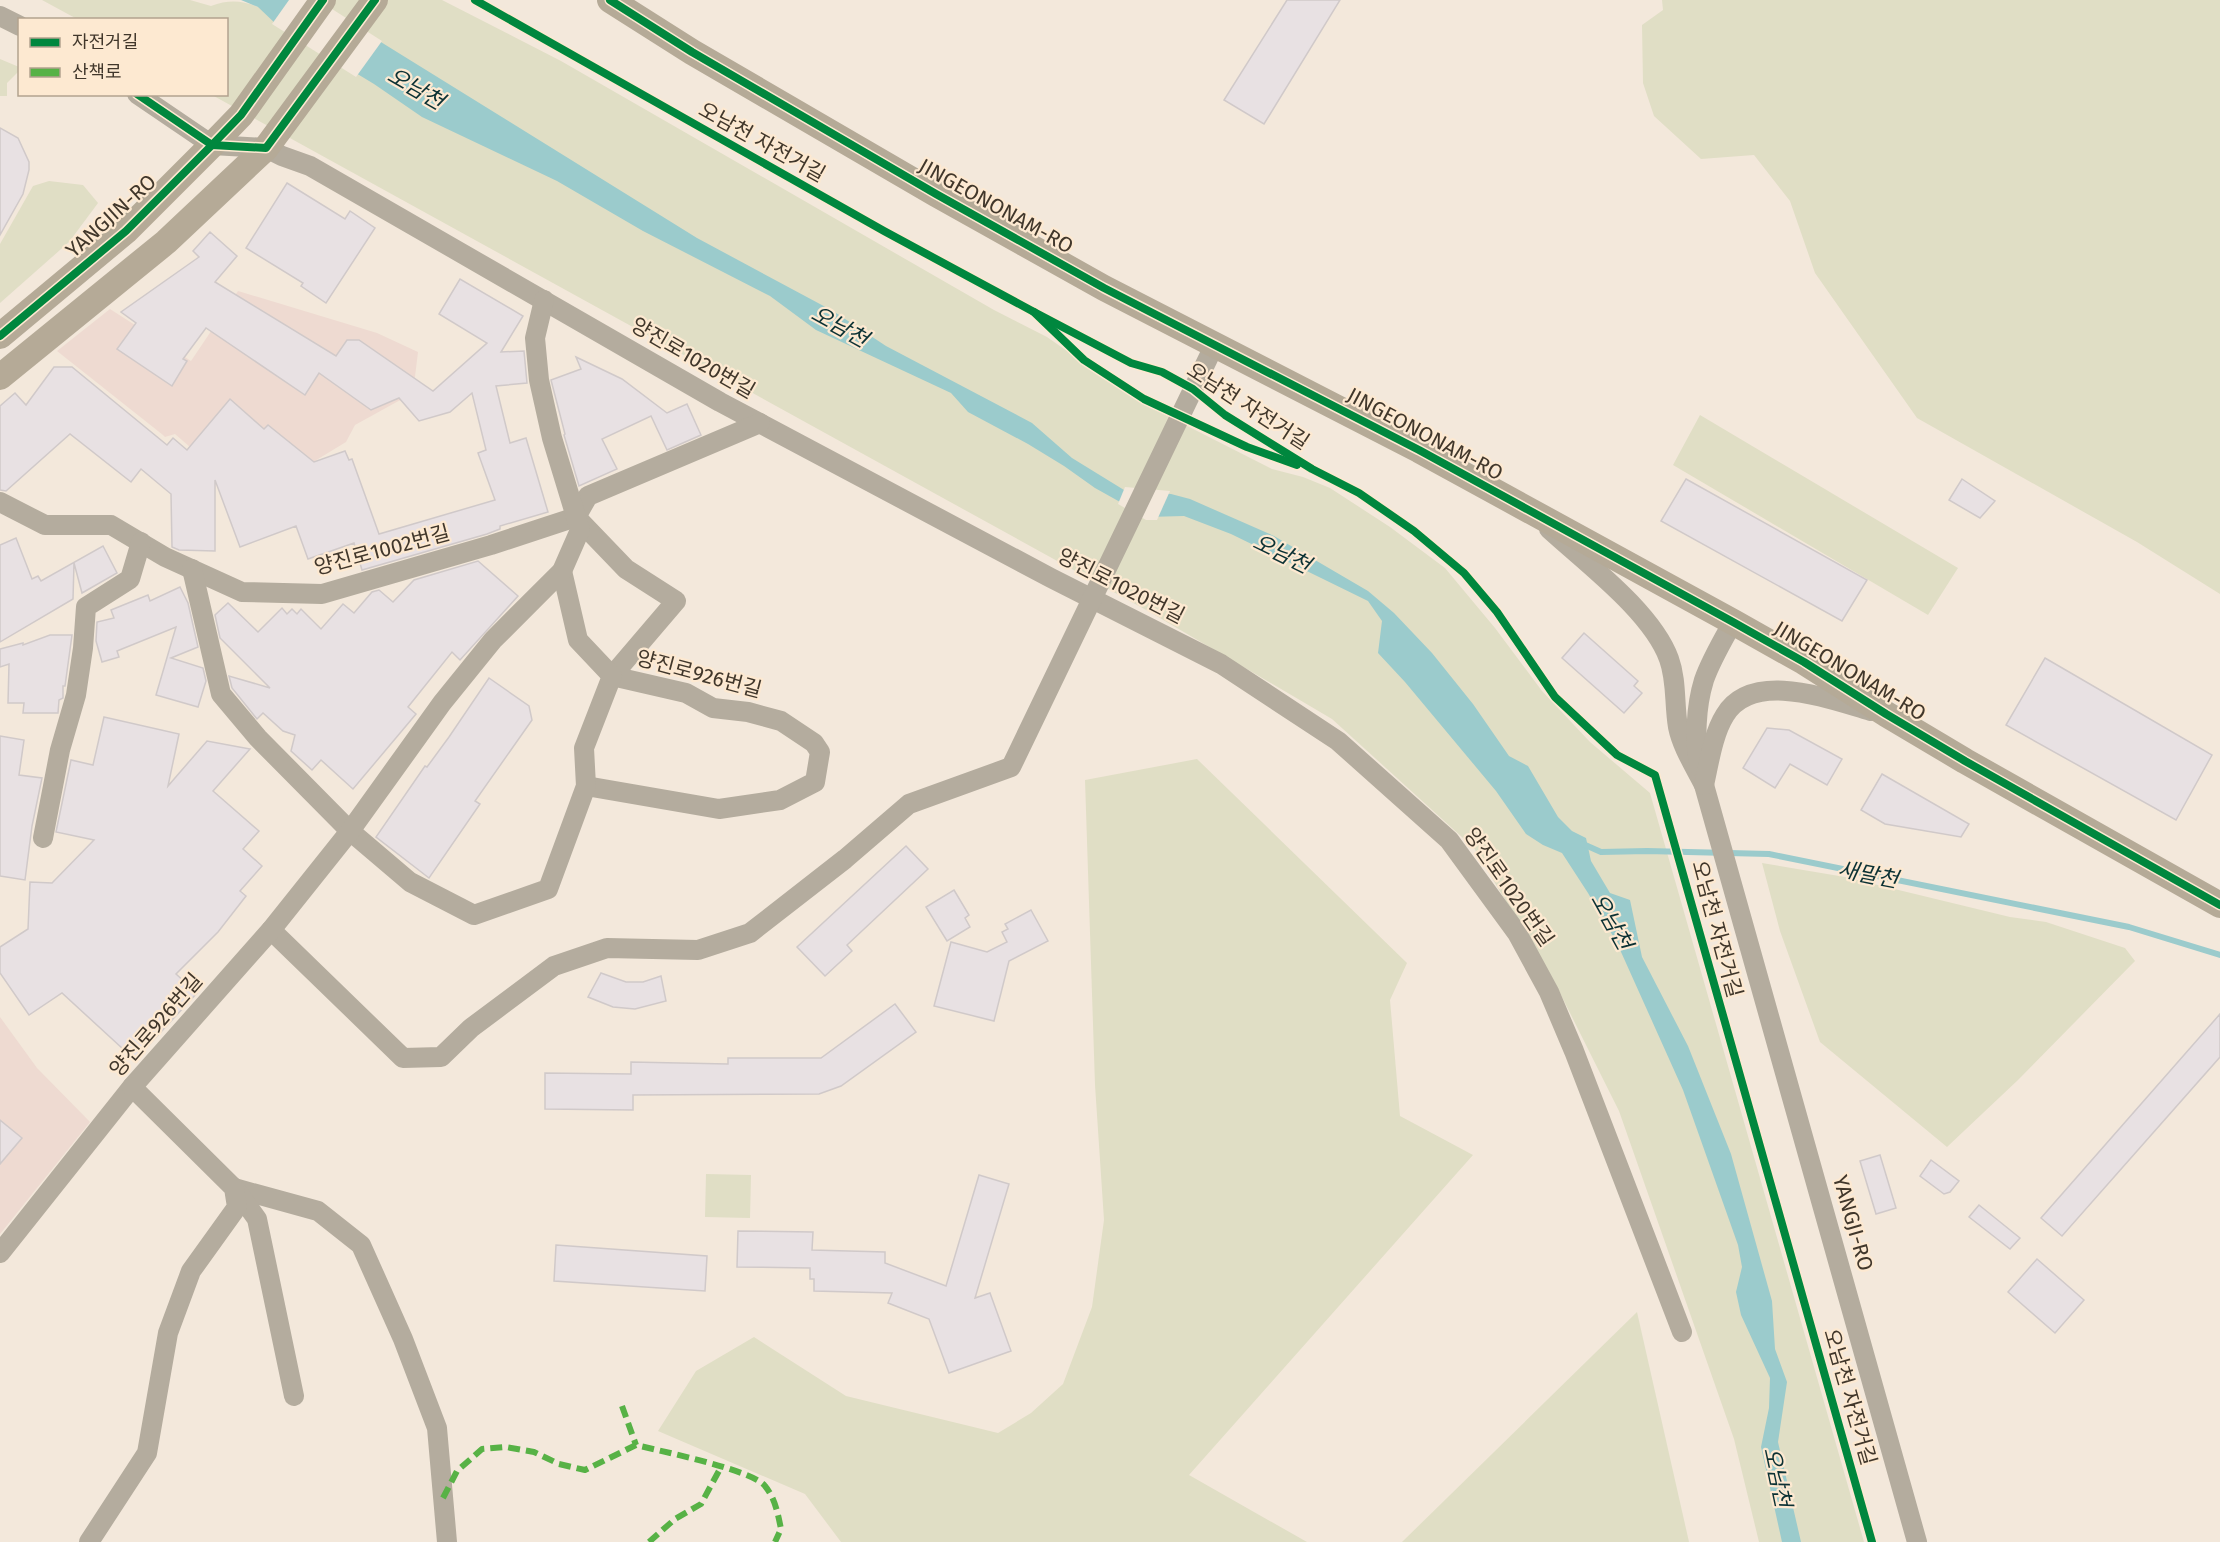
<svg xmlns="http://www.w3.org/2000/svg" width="2220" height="1542" viewBox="0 0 2220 1542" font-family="'Fira Sans','Noto Sans KR',sans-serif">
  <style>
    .industrial { fill: #eedad1 }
    .green { fill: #e0dec5 }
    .water { fill: #9bcbcc }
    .pier { fill: #f3e8db }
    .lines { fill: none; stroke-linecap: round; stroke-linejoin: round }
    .stream { stroke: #9bcbcc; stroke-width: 6 }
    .building { fill: #e8e1e3; stroke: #d0c9c9; stroke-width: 1.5 }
    .minor { stroke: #b4ac9e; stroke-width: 20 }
    .major { stroke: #b5aa97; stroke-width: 26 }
    .quiet { stroke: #57b246; stroke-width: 6; stroke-dasharray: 12 6; stroke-linecap: butt }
    .cycleway-casing { stroke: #fde9d1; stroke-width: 11 }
    .cycleway { stroke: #00873e; stroke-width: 8 }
    .labels { text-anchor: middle; stroke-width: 4.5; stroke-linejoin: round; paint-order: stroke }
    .street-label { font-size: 21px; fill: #41372b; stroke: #fde9d1 }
    .water-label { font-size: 22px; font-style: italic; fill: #0b3134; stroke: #fde9d1 }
  </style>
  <rect width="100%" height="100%" fill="#f3e8db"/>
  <g class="industrial">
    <polygon points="238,291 377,333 418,352 413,393 355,425 346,442 295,473 205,460 175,434 165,437 163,435 57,351 110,309 191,361"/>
    <polygon points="0,1017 37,1068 90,1122 0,1234"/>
  </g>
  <g class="green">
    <path d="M42,0H190L211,6C228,0 241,0 258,7L267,0H442L561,61L994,310L1047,337L1140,402L1272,469L1303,477L1330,488L1390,527L1445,568L1495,628L1542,691L1590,742L1650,793L1864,1542H1759L1734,1439L1619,1111L1555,983L1474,848L1332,719L1148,611L212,95L226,94V20L77,19Z"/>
    <polygon points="1662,0 2220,0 2220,594 2137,542 1917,418 1815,273 1790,201 1754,155 1701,159 1654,116 1643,83 1642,25 1663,10"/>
    <polygon points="0,59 19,67 19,71 7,83 7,96 0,96"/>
    <polygon points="49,181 83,185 98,203 69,242 0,303 0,244 33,186"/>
    <polygon points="1700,415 1958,568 1928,615 1673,465"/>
    <polygon points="1197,759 1407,963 1390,1000 1400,1116 1473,1155 1189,1475 1307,1542 841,1542 805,1494 658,1431 696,1371 754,1337 846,1396 998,1433 1031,1413 1063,1384 1092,1307 1104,1220 1095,1085 1085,780"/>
    <polygon points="1762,863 1845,877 2010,917 2046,922 2125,948 2135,961 2018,1080 1947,1147 1820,1042 1780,931"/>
    <polygon points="706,1174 751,1175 750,1218 705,1217"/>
    <polygon points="1637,1312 1689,1542 1402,1542"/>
  </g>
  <polygon class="water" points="241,0 313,0 697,238 833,311 886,346 1032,423 1072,458 1124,490 1171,494 1190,499 1274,536 1368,591 1394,613 1432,653 1473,704 1509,756 1528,766 1558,817 1572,831 1586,838 1591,861 1610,893 1630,900 1642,957 1688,1046 1731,1154 1772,1301 1775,1349 1787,1382 1778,1442 1801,1542 1782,1542 1761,1447 1769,1408 1770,1378 1741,1315 1736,1292 1742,1267 1738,1245 1683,1090 1617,943 1588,893 1562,853 1543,845 1526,834 1496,791 1405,682 1378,653 1382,621 1368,601 1231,534 1184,516 1147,517 1095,488 1064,466 1028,444 968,412 951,393 816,330 770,296 643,231 557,181 422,117 374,84 278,26 258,7"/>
  <g class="pier">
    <polygon points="289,0 318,0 382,41 356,77 272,24"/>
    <polygon points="1125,487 1170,491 1157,520 1146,520 1118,504"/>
  </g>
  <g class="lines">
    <polyline class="stream" points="1583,844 1601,852 1647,851 1769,854 2129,927 2220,955"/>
  </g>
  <g class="building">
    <polygon points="1287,0 1340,0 1264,124 1224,100"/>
    <polygon points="0,128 18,138 29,162 29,170 23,194 0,235"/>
    <polygon points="287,183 345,219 350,211 375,228 326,303 301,286 303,283 246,248"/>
    <polygon points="210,232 237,256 215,282 336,356 347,340 359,340 433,391 487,343 439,314 460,279 523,316 501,352 524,351 527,383 496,386 510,443 526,438 548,512 500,526 500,529 487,534 362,570 354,543 308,559 296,526 240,547 215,480 215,551 179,550 172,547 171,494 141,469 131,482 70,434 6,491 0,490 0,406 15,393 26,405 54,367 72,367 167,445 173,438 187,450 230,399 264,429 268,425 314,462 345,451 349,460 352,459 379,534 495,500 478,453 486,450 472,393 450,412 419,421 399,398 371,410 319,373 305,395 206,328 183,359 187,361 172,386 117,349 136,323 121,312 199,257 193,251"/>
    <polygon points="576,357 622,379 667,413 687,404 701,435 667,450 651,416 602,439 617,469 579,486 564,435 565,434 551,380 581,369"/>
    <polygon points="1686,479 1867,580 1842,621 1661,521"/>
    <polygon points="1962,479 1995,501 1980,518 1949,500"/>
    <polygon points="16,538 32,579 38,576 41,581 103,546 117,573 82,593 74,563 73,599 0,642 0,545"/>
    <polygon points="478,561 518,596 460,660 452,652 408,707 416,714 353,789 321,760 312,770 291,751 295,735 283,731 263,713 257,719 232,688 229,676 270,688 220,638 215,615 228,603 258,632 282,608 287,614 292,609 297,614 301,609 321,629 343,604 354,613 372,592 379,590 393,602 414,580"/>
    <polygon points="180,587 188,603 198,647 171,658 203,668 206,681 198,707 156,695 176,627 117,651 119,657 102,662 96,641 97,622 114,618 111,610 148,595 150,601"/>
    <polygon points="1584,633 1638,681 1634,686 1642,693 1624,713 1562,658"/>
    <polygon points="50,635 72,635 65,686 63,686 63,698 59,700 58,713 23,713 24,703 8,703 9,664 0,667 0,649 23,643 23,645"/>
    <polygon points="2045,658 2212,755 2176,820 2006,725"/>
    <polygon points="489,678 529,706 532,720 475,801 480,804 429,878 376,837 425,766 427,767 449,737"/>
    <polygon points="104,717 179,734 168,786 207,741 250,749 213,791 259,831 243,849 262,866 240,891 246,896 218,932 176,974 197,993 135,1060 62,993 29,1015 0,973 0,947 28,929 30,882 52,883 94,840 56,832 71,760 93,765"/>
    <polygon points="1767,728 1789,730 1842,759 1827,785 1790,764 1775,788 1743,768"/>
    <polygon points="0,736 24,740 19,775 42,778 32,826 25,880 0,876"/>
    <polygon points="1882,774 1969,824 1961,837 1885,824 1861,810"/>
    <polygon points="906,846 928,869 847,945 852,951 825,976 797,947"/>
    <polygon points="954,890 969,915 965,918 970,927 947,941 926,907"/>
    <polygon points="1031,910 1048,941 1009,961 994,1021 934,1006 951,942 987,952 1007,942 1002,932 1008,929 1005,924"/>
    <polygon points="601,973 626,982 643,982 661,976 666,1001 635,1009 613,1007 588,997"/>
    <polygon points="895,1004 916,1032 841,1086 819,1094 633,1095 633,1110 545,1109 545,1073 631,1074 631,1062 728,1064 728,1058 821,1058"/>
    <polygon points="2220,1014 2220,1057 2062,1236 2041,1218"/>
    <polygon points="0,1120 22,1138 0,1164"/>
    <polygon points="1880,1155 1896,1208 1876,1214 1860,1161"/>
    <polygon points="1931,1160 1959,1181 1950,1192 1944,1194 1920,1176"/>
    <polygon points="979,1175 1009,1184 975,1298 990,1293 1011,1351 949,1373 929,1319 888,1303 892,1293 814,1291 814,1279 810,1279 810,1268 737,1267 738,1231 813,1232 812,1250 885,1252 885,1263 946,1286"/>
    <polygon points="1979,1205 2020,1238 2010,1249 1969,1217"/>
    <polygon points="556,1245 707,1256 705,1291 554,1281"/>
    <polygon points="2037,1259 2084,1300 2055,1333 2008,1292"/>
  </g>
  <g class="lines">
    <g class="minor">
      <polyline points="0,16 20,26"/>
      <polyline points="137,94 212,145 266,148 282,156 310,166 720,402 1051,578 1221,664 1338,741 1449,840 1517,933 1549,992 1574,1051 1682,1332"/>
      <polyline points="0,502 45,525 111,525 165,557 242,592 322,594 491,545 576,517 588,496 760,423"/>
      <polyline points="576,517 626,569 676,601 612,676 686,693 713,708 748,712 781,721 814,743 820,752 815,782 780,800 719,809 586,786"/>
      <path d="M1549,529C1586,563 1652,612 1669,659C1677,681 1674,704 1678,727C1682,747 1695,767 1704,785L1917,1542"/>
      <polyline points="192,569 221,694 258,738 350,831 410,882 474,915 548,889 586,786 584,748 612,676 578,640 562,571"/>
      <path d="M1700,767C1694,741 1696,706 1704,680C1711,660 1723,640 1733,622"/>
      <path d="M1704,785C1709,763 1713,734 1725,715C1753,669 1831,700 1871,711"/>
      <polyline points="43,838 60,750 76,695 83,648 86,607 130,579 141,542"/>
      <polyline points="271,930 403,1058 441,1057 471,1028 554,966 607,948 698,950 750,933 845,859 909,804 1011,767 1214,346"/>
      <polyline points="234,1188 318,1211 361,1245 403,1339 437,1428 447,1542"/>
      <polyline points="236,1190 257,1219 294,1396"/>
      <polyline points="0,1253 132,1087 271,930 350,831 442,703 493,640 562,571 580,530 552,438 539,380 535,338 544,300"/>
      <polyline points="89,1542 147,1453 168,1333 191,1271 237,1207 234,1188 132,1087"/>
    </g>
    <g class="major">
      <polyline points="610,0 692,52 936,194 1104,288 1419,450 1733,622 1804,662 1886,714 1965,761 2220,905"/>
      <polyline points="0,336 126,231 212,145 241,115 323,0"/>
      <polyline points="0,377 166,242 266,148 375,0"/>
    </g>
    <g class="quiet">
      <polyline points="622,1406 636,1445"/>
      <path d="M443,1498L457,1471L482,1449L506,1447L534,1452L559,1464L585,1470L636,1445C660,1451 753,1470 765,1486C775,1498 778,1514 781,1529L775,1542"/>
      <polyline points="649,1542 675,1519 701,1504 721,1467"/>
    </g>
    <g class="cycleway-casing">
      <g id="cycleway">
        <polyline points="475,0 884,231 1034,312 1084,360 1144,399 1247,447 1297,465"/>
        <polyline points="610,0 692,52 936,194 1104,288 1419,450 1733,622 1804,662 1886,714 1965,761 2220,905"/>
        <polyline points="137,94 212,145 266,148 375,0"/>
        <polyline points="1034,312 1131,363 1162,372 1193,389 1225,415 1312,469 1359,493 1414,531 1464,573 1497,612 1555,697 1617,755 1655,775 1872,1542"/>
        <polyline points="0,336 126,231 212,145 241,115 323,0"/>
      </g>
    </g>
    <use href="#cycleway" class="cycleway"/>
  </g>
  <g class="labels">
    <g class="street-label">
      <text transform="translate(762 142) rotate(29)" y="7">오남천 자전거길</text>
      <text transform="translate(996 206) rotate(29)" y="7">JINGEONONAM-RO</text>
      <text transform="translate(111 216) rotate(-42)" y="7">YANGJIN-RO</text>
      <text transform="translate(693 358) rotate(30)" y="7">양진로1020번길</text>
      <text transform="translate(1248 406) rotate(33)" y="7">오남천 자전거길</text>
      <text transform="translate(1425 434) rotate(28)" y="7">JINGEONONAM-RO</text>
      <text transform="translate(382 550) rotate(-15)" y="7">양진로1002번길</text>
      <text transform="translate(1121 586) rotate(27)" y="7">양진로1020번길</text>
      <text transform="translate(1850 671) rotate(31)" y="7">JINGEONONAM-RO</text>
      <text transform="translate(699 674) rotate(15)" y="7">양진로926번길</text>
      <text transform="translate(1509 887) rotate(55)" y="7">양진로1020번길</text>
      <text transform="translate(1717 929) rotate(75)" y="7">오남천 자전거길</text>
      <text transform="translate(156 1025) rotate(-49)" y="7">양진로926번길</text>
      <text transform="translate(1853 1223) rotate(74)" y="7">YANGJI-RO</text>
      <text transform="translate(1850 1397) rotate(74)" y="7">오남천 자전거길</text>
    </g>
    <g class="water-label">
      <text transform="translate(416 88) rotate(30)" y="8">오남천</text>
      <text transform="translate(840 326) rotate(29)" y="8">오남천</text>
      <text transform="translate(1282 553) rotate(26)" y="8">오남천</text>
      <text transform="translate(1868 874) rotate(11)" y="8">새말천</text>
      <text transform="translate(1612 921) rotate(61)" y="8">오남천</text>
      <text transform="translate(1778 1477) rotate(78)" y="8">오남천</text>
    </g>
  </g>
  <rect x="18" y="18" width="210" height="78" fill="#fde9d1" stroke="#b2a28f" stroke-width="1.5"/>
  <rect x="30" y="38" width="30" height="9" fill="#00873e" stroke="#b2a28f" stroke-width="1.5"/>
  <text x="72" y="48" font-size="18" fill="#41372b">자전거길</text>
  <rect x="30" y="68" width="30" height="9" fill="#57b246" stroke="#b2a28f" stroke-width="1.5"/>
  <text x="72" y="78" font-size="18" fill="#41372b">산책로</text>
</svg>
